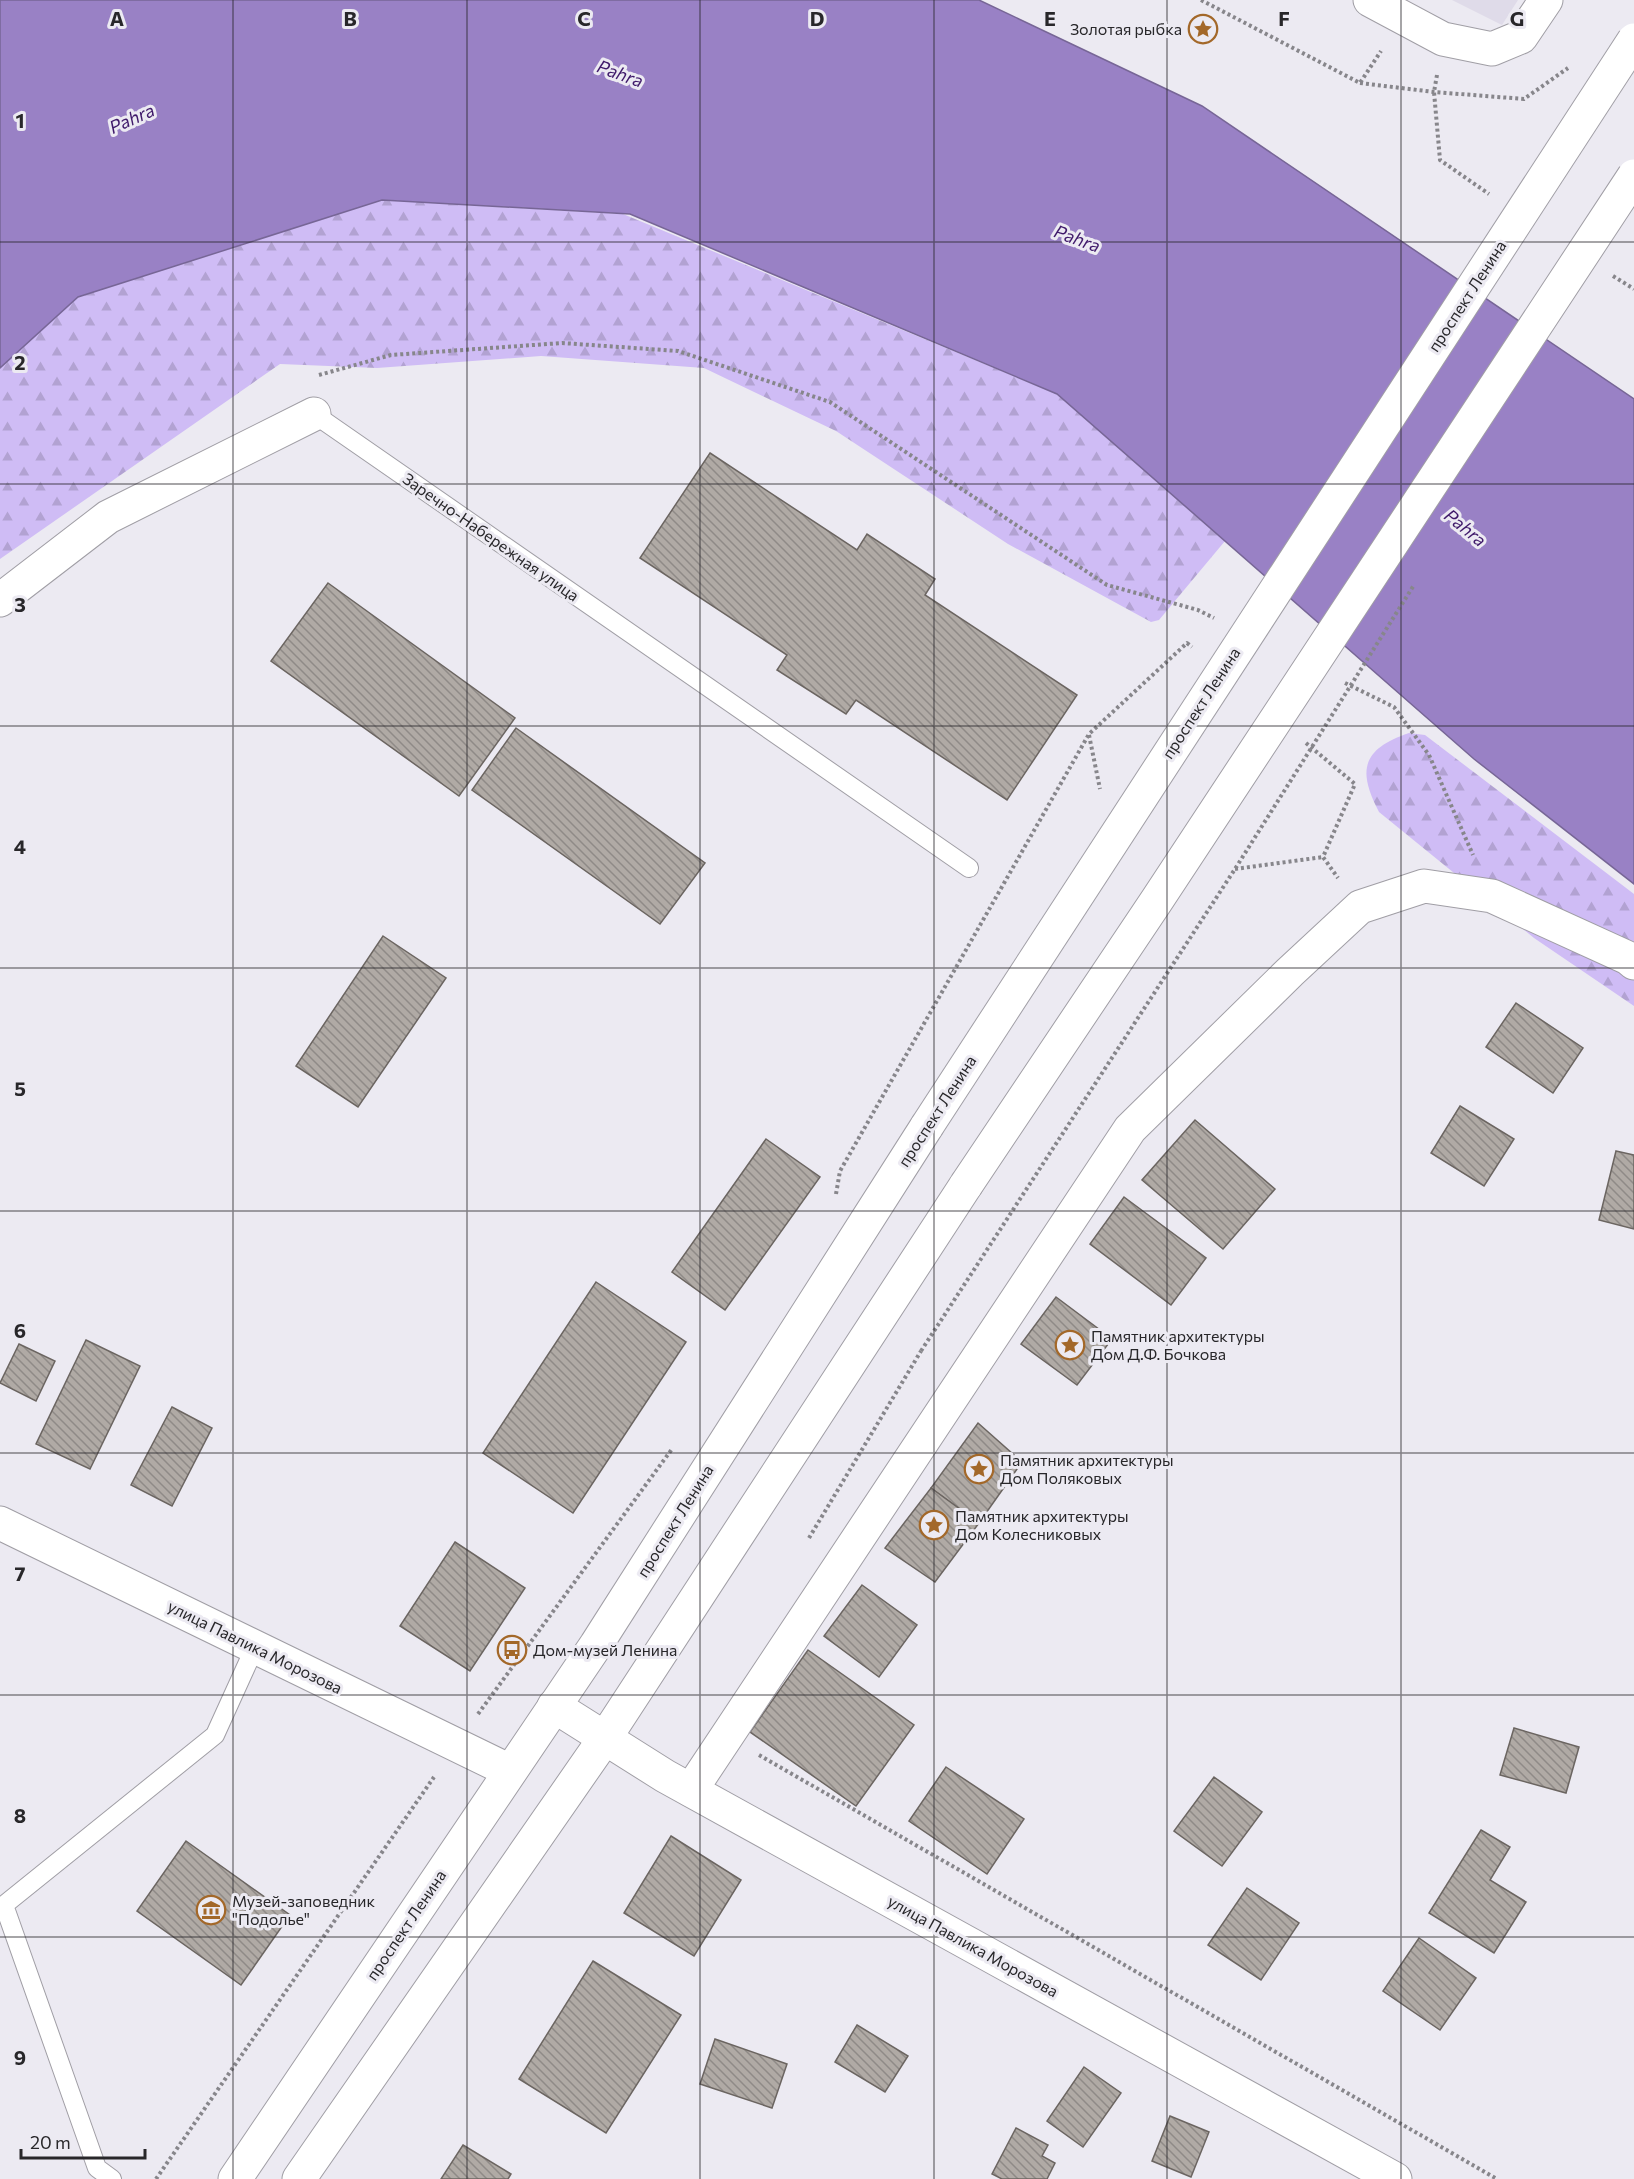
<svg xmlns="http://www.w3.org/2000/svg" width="1634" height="2179" viewBox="0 0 1634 2179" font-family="Commissioner,sans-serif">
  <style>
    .built { fill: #dfdbe9 }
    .forest { fill: url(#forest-firs) }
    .water { fill: #9981c5; stroke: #776696; stroke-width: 1.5 }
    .building { fill: url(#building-back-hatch); stroke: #6b6561; stroke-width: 1.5 }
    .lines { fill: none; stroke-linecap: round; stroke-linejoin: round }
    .service-casing { stroke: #a09ea5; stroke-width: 20 }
    .minor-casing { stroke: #a09ea5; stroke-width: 35 }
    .tertiary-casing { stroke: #a09ea5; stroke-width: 35 }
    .primary-casing { stroke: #a09ea5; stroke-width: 35 }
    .path { stroke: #87868b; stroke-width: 4; stroke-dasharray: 3 3; stroke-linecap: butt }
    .service { stroke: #fff; stroke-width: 18 }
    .minor { stroke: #fff; stroke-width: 33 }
    .tertiary { stroke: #fff; stroke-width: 33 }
    .primary { stroke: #fff; stroke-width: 33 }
    .primary-bridge-casing { stroke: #a09ea5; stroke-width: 35; stroke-linecap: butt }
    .path-bridge { stroke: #87868b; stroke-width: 4; stroke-dasharray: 3 3; stroke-linecap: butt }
    .primary-bridge { stroke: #fff; stroke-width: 33 }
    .grid { fill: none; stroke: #28272a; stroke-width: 1.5; stroke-opacity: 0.55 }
    .labels { text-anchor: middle; stroke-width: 6; stroke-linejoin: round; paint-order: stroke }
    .poi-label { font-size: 16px; fill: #28272a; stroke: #eceaf2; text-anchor: start }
    .street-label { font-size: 16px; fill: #28272a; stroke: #eceaf2 }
    .water-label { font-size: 18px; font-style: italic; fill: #3f196a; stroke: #eceaf2 }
    .grid-label { font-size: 20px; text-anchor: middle; font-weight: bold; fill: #28272a; stroke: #eceaf2; stroke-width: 6; stroke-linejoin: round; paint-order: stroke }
  </style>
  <defs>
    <pattern id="forest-firs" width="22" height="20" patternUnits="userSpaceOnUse" patternTransform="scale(1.5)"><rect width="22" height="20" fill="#cfbcf5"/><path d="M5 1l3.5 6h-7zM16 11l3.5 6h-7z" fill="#b2a2d2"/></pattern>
    <pattern id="building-back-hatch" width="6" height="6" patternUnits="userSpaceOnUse" patternTransform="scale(1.5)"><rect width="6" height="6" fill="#b0aaa5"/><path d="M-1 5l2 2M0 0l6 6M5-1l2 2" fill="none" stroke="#8f8a87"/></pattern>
  </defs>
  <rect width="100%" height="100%" fill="#eceaf2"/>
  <polygon class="built" points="1452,0 1518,0 1502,25"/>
  <g class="forest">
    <polygon points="382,200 623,214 1057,394 1225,541 1159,620 1151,622 1008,544 836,431 704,368 541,356 377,368 280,364 0,559 0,368 78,297"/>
    <path d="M1409,733L1425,735L1634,894V1006L1534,938L1379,812C1357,770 1362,749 1409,733Z"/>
  </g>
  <polygon class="water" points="0,0 979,0 1202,106 1634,399 1634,884 1474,759 1057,394 630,214 382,200 78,297 0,368"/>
  <g class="building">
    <polygon points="710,453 857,550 867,534 935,579 925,595 1077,695 1007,800 856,700 846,714 777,670 787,655 640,558"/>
    <polygon points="328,583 515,718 459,796 271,661"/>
    <polygon points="516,728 705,863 660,924 472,790"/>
    <polygon points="383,936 446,978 358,1107 296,1066"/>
    <polygon points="1516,1003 1583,1048 1553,1093 1486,1047"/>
    <polygon points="1460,1106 1514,1139 1484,1186 1431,1153"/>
    <polygon points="1195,1120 1275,1189 1223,1249 1142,1180"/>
    <polygon points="766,1139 820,1177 725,1310 672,1272"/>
    <polygon points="1616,1151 1634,1155 1634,1229 1599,1220"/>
    <polygon points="1124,1197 1206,1258 1171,1305 1090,1244"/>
    <polygon points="596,1282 686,1342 573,1513 483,1453"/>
    <polygon points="1056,1297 1112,1339 1077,1385 1021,1344"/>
    <polygon points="86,1340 140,1366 90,1469 36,1444"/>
    <polygon points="19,1344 55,1361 36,1401 0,1383"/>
    <polygon points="172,1407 212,1428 172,1506 131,1485"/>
    <polygon points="978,1423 1022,1462 979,1523 931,1488"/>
    <polygon points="931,1488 979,1523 935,1582 885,1548"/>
    <polygon points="455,1542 525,1588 470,1671 400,1626"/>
    <polygon points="862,1585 917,1625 879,1677 824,1636"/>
    <polygon points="808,1650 914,1725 856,1806 750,1732"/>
    <polygon points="1514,1728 1579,1747 1566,1793 1500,1775"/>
    <polygon points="946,1767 1024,1819 987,1874 909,1821"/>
    <polygon points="1214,1777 1262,1812 1222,1866 1174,1831"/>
    <polygon points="1481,1830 1510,1847 1490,1880 1526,1902 1494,1953 1429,1913"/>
    <polygon points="671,1836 741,1880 694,1956 624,1913"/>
    <polygon points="186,1841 290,1915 241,1985 137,1911"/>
    <polygon points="1247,1888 1299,1923 1261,1980 1208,1945"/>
    <polygon points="1419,1938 1476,1978 1440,2030 1383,1991"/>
    <polygon points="593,1961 681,2015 606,2133 519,2079"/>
    <polygon points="857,2025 908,2056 885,2092 835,2062"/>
    <polygon points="715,2039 787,2064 772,2108 700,2084"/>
    <polygon points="1084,2067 1121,2093 1083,2147 1047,2121"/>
    <polygon points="1170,2116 1209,2132 1191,2177 1152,2161"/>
    <polygon points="1016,2128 1048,2145 1042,2156 1055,2163 1047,2179 1002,2179 992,2174"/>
    <polygon points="463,2145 511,2174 508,2179 441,2179"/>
  </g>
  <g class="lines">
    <g class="service-casing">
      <g id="service">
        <polyline points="314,414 969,868"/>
        <polyline points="112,2179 97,2168 4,1905 215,1735 255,1647"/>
      </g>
    </g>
    <g class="minor-casing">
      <g id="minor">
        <polyline points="1370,0 1443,39 1492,49 1521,37 1546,0"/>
        <polyline points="0,600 108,517 314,414"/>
        <polyline points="0,1523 510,1771"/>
        <polyline points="691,1790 1130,1129 1290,972 1360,907 1424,886 1492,896 1628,958 1634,963"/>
      </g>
    </g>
    <g class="tertiary-casing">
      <polyline id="tertiary" points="554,1706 665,1776 1395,2179"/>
    </g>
    <g class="primary-casing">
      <g id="primary">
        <polyline points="235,2179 596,1645 927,1126"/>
        <polyline points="299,2179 605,1738 966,1185"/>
      </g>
    </g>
    <g class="path">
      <polyline points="1201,0 1360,83 1381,51"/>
      <polyline points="1437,75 1434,92 1440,160 1489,194"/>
      <polyline points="1360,83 1434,92 1524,99 1568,68"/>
      <polyline points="1613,276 1634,289"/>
      <polyline points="319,375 391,355 562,343 678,351 830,402 1107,585 1198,610 1214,618"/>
      <polyline points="1345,683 1394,707 1429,755 1473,855"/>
      <polyline points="1089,735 1100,789"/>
      <polyline points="1306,743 1355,784 1323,857 1338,878"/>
      <polyline points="1235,869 1323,857"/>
      <polyline points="836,1194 840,1171 1089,734 1187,643 1192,647"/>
      <polyline points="809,1538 921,1351"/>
      <polyline points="478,1714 672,1449"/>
      <polyline points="759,1755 1497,2179"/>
      <polyline points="156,2179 434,1777"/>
    </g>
    <use href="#service" class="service"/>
    <use href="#minor" class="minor"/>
    <use href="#tertiary" class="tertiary"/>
    <use href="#primary" class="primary"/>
    <g class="primary-bridge-casing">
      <g id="primary-bridge">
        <polyline points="927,1126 1634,40"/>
        <polyline points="966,1185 1157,900 1634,176"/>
      </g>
    </g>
    <polyline class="path-bridge" points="921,1351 1235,869 1414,585"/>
    <use href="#primary-bridge" class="primary-bridge"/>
  </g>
  <path class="grid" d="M233,0V2179M467,0V2179M700,0V2179M934,0V2179M1167,0V2179M1401,0V2179M0,242H1634M0,484H1634M0,726H1634M0,968H1634M0,1211H1634M0,1453H1634M0,1695H1634M0,1937H1634"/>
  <defs>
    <g id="sight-ring" transform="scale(1.5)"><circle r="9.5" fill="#eceaf2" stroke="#a36829" stroke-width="1.5"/><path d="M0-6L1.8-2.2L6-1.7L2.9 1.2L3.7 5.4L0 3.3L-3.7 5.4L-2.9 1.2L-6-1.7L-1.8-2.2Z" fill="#a36829"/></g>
    <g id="bus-ring" transform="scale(1.5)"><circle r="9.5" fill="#eceaf2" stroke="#a36829" stroke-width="1.5"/><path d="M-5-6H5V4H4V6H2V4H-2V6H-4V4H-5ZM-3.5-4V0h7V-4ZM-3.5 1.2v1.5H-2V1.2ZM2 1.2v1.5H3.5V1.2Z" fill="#a36829"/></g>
    <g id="museum-ring" transform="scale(1.5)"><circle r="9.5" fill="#eceaf2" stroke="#a36829" stroke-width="1.5"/><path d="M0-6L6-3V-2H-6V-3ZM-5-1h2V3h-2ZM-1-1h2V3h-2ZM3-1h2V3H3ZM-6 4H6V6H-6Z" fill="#a36829"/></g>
  </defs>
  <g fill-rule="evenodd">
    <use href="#sight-ring" x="1203" y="29"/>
    <use href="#sight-ring" x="1070" y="1345"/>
    <use href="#sight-ring" x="979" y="1469"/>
    <use href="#sight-ring" x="934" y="1525"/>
    <use href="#bus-ring" x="512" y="1650"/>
    <use href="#museum-ring" x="211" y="1910"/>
  </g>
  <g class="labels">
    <g class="poi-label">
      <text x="1182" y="35" text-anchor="end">Золотая рыбка</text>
      <text x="1091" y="1342">Памятник архитектуры<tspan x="1091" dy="18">Дом Д.Ф. Бочкова</tspan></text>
      <text x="1000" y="1466">Памятник архитектуры<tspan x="1000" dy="18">Дом Поляковых</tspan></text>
      <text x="955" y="1522">Памятник архитектуры<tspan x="955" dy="18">Дом Колесниковых</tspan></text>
      <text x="533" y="1656">Дом-музей Ленина</text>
      <text x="232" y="1907">Музей-заповедник<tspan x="232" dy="18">"Подолье"</tspan></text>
    </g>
    <g class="street-label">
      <text transform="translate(1467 296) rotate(-57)" y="6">проспект Ленина</text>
      <text transform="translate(491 537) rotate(35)" y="6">Заречно-Набережная улица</text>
      <text transform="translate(1201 703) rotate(-57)" y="6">проспект Ленина</text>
      <text transform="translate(937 1111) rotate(-57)" y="6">проспект Ленина</text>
      <text transform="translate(675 1521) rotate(-58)" y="6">проспект Ленина</text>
      <text transform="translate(255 1647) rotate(26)" y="6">улица Павлика Морозова</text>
      <text transform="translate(406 1925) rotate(-56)" y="6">проспект Ленина</text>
      <text transform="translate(973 1946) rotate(29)" y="6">улица Павлика Морозова</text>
    </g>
    <g class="water-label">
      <text transform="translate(620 74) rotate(20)" y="6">Pahra</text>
      <text transform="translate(132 119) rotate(-24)" y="6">Pahra</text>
      <text transform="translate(1077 239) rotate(20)" y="6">Pahra</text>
      <text transform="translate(1465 528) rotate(39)" y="6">Pahra</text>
    </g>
  </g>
  <g class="grid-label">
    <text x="117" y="26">A</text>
    <text x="350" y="26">B</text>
    <text x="584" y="26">C</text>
    <text x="817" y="26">D</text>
    <text x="1050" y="26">E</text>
    <text x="1284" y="26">F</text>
    <text x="1517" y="26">G</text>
    <text x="20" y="128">1</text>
    <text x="20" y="370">2</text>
    <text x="20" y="612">3</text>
    <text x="20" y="854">4</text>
    <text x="20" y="1096">5</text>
    <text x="20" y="1338">6</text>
    <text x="20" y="1581">7</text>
    <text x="20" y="1823">8</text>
    <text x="20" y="2065">9</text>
  </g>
  <path d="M21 2149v9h124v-9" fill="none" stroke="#28272a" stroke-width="3"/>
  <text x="30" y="2149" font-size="18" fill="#28272a" stroke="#eceaf2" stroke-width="4.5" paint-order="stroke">20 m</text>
</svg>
